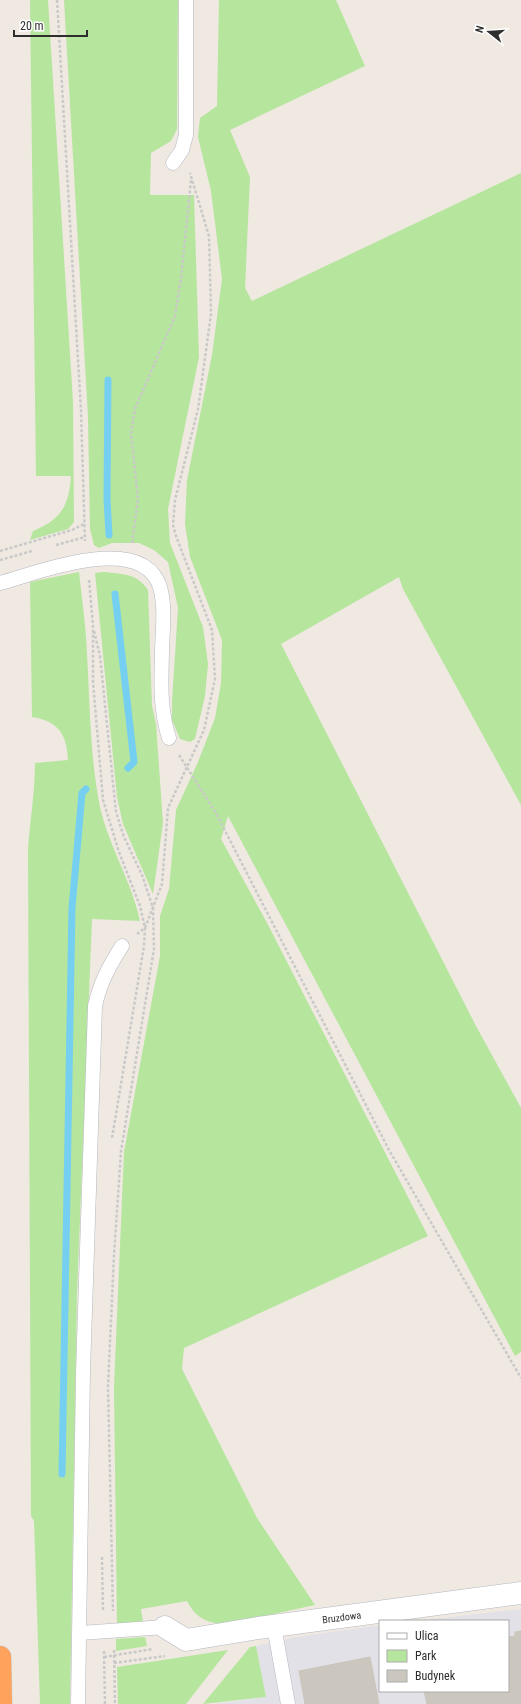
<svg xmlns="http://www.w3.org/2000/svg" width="521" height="1704" viewBox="0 0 521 1704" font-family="'Roboto Condensed',sans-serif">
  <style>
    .industrial { fill: #e3e1e8 }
    .green { fill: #b6e59e }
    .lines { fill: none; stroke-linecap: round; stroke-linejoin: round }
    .stream { stroke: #75cff0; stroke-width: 7 }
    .building { fill: #cbc7bf; stroke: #cbc5ba }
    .lane-casing { stroke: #b4b7c1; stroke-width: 15 }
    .street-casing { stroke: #b4b7c1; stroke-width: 23 }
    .highway-casing { stroke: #c9c9c9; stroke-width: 23 }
    .path { stroke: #c9c9c9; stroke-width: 2.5; stroke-dasharray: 3 2; stroke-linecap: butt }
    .lane { stroke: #fff; stroke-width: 14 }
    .street { stroke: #fff; stroke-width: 22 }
    .highway { stroke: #ffa35c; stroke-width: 22 }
    .labels { text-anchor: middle; stroke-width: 3; stroke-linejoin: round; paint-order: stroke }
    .street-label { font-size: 10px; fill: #2e2e2e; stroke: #fff }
  </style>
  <rect width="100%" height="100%" fill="#efe9e1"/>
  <polygon class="industrial" points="521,1609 521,1704 214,1704 266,1697 256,1646 291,1638 380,1625 380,1691 508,1691 508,1621 418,1621"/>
  <g class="green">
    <path d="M30,0H48L73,402L74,522L68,529L30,540L33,531C62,519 69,505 71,476H36Z"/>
    <polygon points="64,0 178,0 177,129 171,141 151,153 150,195 194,195 199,357 168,509 170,543 203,627 208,664 205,696 195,739 190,742 180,739 172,720 172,701 178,608 168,562 154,550 139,543 112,543 99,548 94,545 90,529 88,417"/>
    <path d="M219,0H336L365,66L230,130L250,177L245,288L252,301L521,173V805L403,589L399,577L281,644L476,1026L521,1108V1352L515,1356L228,816L221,839L266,921L428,1236L184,1348L182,1369L257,1518L315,1605L228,1624C209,1624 196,1619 187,1601L141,1609L143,1622L117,1625L114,1387L124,1152L160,956V916L169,889L176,810L198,762L215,718L221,683L222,640L190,557L185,524L187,480L212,355L222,279L211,191L198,137L200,118L217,106Z"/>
    <path d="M79,572C82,599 86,627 87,654C90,704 90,758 100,807C109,847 132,882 140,921L92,919L77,1294L70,1704H40L34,1521L31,1516L28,849C30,820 35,792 35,763L68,760C67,734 58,721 32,717L30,582Z"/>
    <path d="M104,572C122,574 137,573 148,590L152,706L156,724L163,823L153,894L123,824L117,797L95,573Z"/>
    <polygon points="145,1637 147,1646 116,1651 116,1639"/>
    <polygon points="256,1646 266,1697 203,1704 250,1647"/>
    <polygon points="228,1650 186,1704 118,1704 117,1667"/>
  </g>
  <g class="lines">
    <g class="stream">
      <polyline points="108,380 107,499 109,535"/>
      <polyline points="115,594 134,762 128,768"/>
      <polyline points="62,1474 72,908 82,793 86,789"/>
    </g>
  </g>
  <g class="building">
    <polygon points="521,1631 521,1704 427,1704 424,1691 508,1691 508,1637 515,1636 515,1632"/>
    <polygon points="370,1657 379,1704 305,1704 299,1671"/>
  </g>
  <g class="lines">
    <g class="lane-casing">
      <g id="lane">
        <polyline points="173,163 182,150 186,135 186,0"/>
        <path d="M0,583C38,573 142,531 160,587C166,608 162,633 162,654C161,683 160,710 169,738"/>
        <polyline points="274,1626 288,1704"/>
        <polyline points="80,1633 165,1627"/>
        <path d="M78,1704L83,1372L95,1006C100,983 109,966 122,946"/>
      </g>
    </g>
    <g class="street-casing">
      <g id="street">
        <path id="s1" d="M165,1627L186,1640L258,1628L521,1593"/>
      </g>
    </g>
    <g class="highway-casing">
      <polyline id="highway" points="0,1657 1,1704"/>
    </g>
    <g class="path">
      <polyline points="57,0 81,411 85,541"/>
      <polyline points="132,543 138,499 131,433 135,409 175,316 181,279 191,180"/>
      <polyline points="56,545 85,537"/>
      <polyline points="0,551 72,530 84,524"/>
      <polyline points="0,560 32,551"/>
      <polyline points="89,580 93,625 93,682 103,800 119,852 140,906 145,928 144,946 112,1138"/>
      <polyline points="94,631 100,656 116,812 124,837 142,875 153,908 154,949 121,1151 114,1255 108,1387 113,1611"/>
      <polyline points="179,755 216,813 389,1150 521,1378"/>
      <polyline points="137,934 145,928 162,884 168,808 204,730 215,679 212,630 176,536 173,525 175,500 198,409 211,314 209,236 190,173"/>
      <polyline points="102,1557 103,1612"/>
      <polyline points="114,1650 115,1704"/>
      <polyline points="104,1651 105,1704"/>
      <polyline points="104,1657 153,1649"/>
      <polyline points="114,1663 165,1656"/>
    </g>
    <use href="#lane" class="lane"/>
    <use href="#street" class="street"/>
    <use href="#highway" class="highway"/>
  </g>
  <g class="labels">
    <g class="street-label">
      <text dy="4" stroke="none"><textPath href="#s1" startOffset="182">Bruzdowa</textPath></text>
    </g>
  </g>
  <rect x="379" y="1620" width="130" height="72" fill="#ffffff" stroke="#ababab"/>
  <rect x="387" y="1633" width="20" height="6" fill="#ffffff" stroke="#ababab"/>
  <text x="415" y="1640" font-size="12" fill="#2e2e2e">Ulica</text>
  <rect x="387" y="1650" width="20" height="12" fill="#b6e59e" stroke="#ababab"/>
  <text x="415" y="1660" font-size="12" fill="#2e2e2e">Park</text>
  <rect x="387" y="1670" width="20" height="12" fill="#cbc7bf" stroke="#ababab"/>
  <text x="415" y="1680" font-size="12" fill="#2e2e2e">Budynek</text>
  <g transform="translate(489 32) rotate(287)" stroke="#ffffff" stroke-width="3" paint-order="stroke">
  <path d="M0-3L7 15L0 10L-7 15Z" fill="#2e2e2e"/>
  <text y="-6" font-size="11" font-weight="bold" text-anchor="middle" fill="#2e2e2e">N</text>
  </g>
  <path d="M14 30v6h73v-6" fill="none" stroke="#2e2e2e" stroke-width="2"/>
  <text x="20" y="30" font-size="12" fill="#2e2e2e" stroke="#ffffff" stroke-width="3" paint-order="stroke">20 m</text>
</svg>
